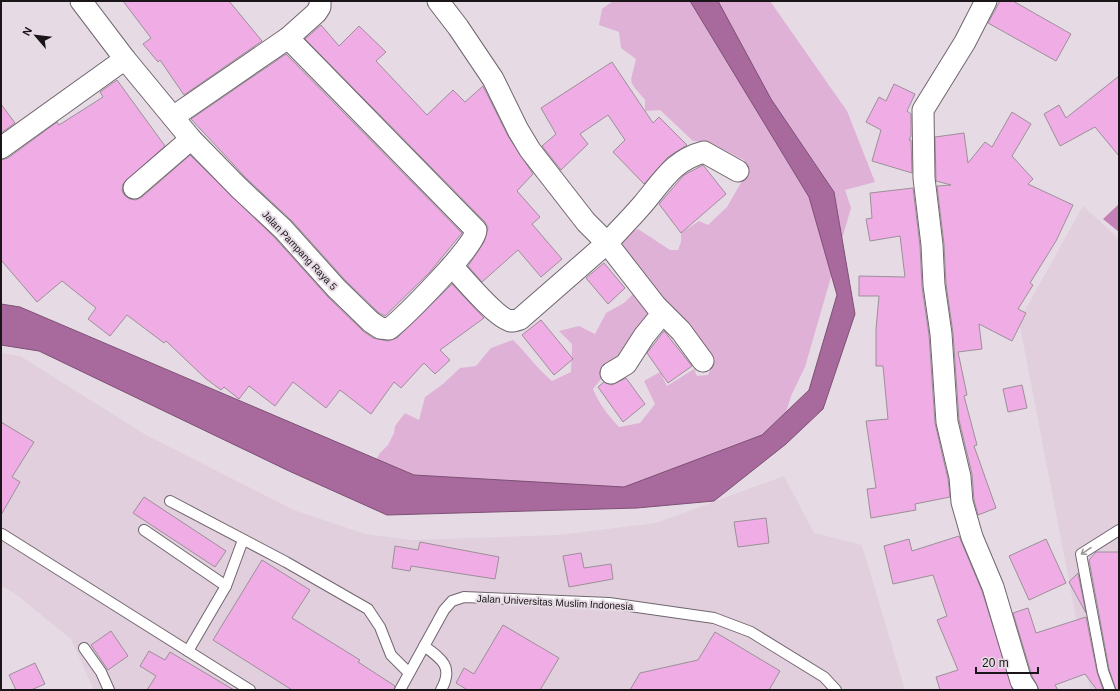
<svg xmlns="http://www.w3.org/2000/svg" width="1120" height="691" viewBox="0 0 1120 691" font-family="Helvetica,sans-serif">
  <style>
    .built { fill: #e1cfdd }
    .green { fill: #dfb1d6 }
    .forest { fill: #c381b7 }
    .water { fill: #a8699d; stroke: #7d5075 }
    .building { fill: #f0ace4; stroke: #9b9099 }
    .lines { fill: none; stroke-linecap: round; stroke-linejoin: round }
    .lane-casing { stroke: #70666e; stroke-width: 12 }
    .street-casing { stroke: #70666e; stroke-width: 23 }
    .lane { stroke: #fff; stroke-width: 10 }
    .street { stroke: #fff; stroke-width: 21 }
    .oneway { stroke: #989697 }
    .labels { text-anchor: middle; stroke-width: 4; stroke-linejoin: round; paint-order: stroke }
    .street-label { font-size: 10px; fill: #191518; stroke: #e6dbe4 }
  </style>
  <rect width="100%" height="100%" fill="#e6dbe4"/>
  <g class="built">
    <polygon points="1083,206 1119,239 1119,690 1090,690 1019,321"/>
    <polygon points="1,353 20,356 146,435 294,510 365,534 412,540 559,535 656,523 784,476 814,533 862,545 905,690 94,690 71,639 14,593 1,586"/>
  </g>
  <path class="green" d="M613,1H770L847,111L875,182L845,190L851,208L805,367L791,396L779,436L650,491L364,483L380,453L388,445L394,433L395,426L405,413L419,420L425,397L443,384L460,368L476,366L491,348L513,340C527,353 537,369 552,381L571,372L572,344L559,331L579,326L595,334L606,313L624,303L633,294L652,315L593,389C599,404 608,415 619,427L640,423L655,404L644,381L660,372L667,386L694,369L697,376L708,375L713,365L704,343L695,335L691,326L679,321L616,248L634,231L638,229L670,250H678L681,242V233L699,221L708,225L727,207L747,172L744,160L708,142L693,141L660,110L645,111V100C627,78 630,86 636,59L621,48L619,32L599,25L602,9Z"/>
  <polygon class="forest" points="1119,204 1119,232 1103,219"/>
  <polygon class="water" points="690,1 718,1 771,99 834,192 855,314 823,409 786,444 714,501 637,508 387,515 289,471 39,351 1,345 1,304 20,307 414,475 624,487 762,435 809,390 837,295 809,197"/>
  <g class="building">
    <polygon points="123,1 229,1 262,41 184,95 160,60 158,62 143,44 151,38"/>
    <polygon points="1000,1 1013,1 1071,34 1056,61 988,23"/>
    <polygon points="321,25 339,46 359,26 386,52 376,61 427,115 453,90 465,102 483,86 508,136 533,174 517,191 540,217 532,224 562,259 541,277 518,250 482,282 468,266 484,242 488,228 485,222 305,39"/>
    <polygon points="286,54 462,233 429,273 385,316 379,313 345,280 292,221 247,179 191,119"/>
    <polygon points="612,62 653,123 659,117 687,145 668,157 644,184 613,152 625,140 608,115 580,134 588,144 561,170 542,146 556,134 541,108"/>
    <polygon points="1119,76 1119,156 1095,127 1060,146 1044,114 1059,105 1066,118"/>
    <polygon points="117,80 165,146 123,184 122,191 125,196 130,199 136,200 142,197 190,155 274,237 328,297 363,331 373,338 388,341 397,338 452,284 484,318 440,350 450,360 435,374 424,363 401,388 394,382 371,414 340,390 326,408 293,382 275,406 249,386 239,399 224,387 221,390 205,378 166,341 164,343 127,315 110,336 88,319 96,308 62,281 37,302 1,260 1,160 8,158 57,122 59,125 103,97 100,92"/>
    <polygon points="894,84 915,94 907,111 911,114 911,136 909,140 911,140 912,173 872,161 881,130 866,122 879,97 886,101"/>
    <polygon points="1,104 15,123 1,133"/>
    <polygon points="1012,112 1031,124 1012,156 1033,179 1028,184 1073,205 1056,241 1030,283 1033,285 1018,309 1026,313 1012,341 979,324 982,349 958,352 967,395 964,396 977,445 974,446 996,508 978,515 974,500 972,474 959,420 953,333 946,284 944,244 937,186 951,185 936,181 935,137 964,133 968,163 985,142 992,147"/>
    <polygon points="703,165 726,194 681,233 659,204 684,175"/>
    <polygon points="913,188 920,246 922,287 929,335 935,423 948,479 950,497 915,504 916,510 871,518 867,489 876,488 866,421 888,419 883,366 876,366 876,329 879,296 859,296 859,276 905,277 900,236 870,241 866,219 872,218 870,193"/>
    <polygon points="604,263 625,288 608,304 586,278"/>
    <polygon points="541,320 573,359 554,375 522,335"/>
    <polygon points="664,331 692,366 668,383 647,353"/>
    <polygon points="626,378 645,404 623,422 598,387 604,382 612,385"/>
    <polygon points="1022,385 1027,408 1008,412 1003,389"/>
    <polygon points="1,422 34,442 12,477 20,482 1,515"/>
    <polygon points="144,497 226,551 215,567 133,513"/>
    <polygon points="766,518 769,543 738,547 734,522"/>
    <polygon points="959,536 982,591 1013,690 940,690 936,677 958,670 937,620 947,616 933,575 893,584 884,546 909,539 912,551"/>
    <polygon points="1046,539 1066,583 1029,600 1009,556"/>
    <polygon points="420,542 499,557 495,579 411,566 410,571 392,568 395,546 418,550"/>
    <polygon points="1096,552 1119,552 1119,690 1116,690 1109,669 1089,560"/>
    <polygon points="581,553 584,568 611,564 613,579 569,587 563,556"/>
    <polygon points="262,560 310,590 292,618 360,660 358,662 395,686 394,690 292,690 213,640"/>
    <polygon points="1078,573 1086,613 1069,582"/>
    <polygon points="1028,608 1036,633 1086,617 1097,672 1103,690 1097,690 1085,674 1055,685 1058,690 1039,690 1032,676 1013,613"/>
    <polygon points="503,625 559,658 540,690 465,690 466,689 456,683 464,668 474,674"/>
    <polygon points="111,631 128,656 108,670 91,645"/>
    <polygon points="715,632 780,671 769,690 630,690 640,673 698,660"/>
    <polygon points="149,651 165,660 170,652 234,690 147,690 156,676 140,666"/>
    <polygon points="35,663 45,684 31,690 16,690 9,675"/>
  </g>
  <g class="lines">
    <g class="lane-casing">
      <g id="lane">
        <polyline points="170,501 286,562 368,609 380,627 391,655 409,673"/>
        <polyline points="144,530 226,586"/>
        <polyline points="2,534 250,690"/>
        <path d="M424,646C442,659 454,667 441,690"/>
        <polyline points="84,648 101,672 109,690"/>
        <polyline points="188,651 226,586 243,540"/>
        <polyline points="400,690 444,610 452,601 464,597 609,603 714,618 751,632 824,677 836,690"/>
        <polyline points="1110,690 1103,671 1081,554 1119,530"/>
      </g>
    </g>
    <g class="street-casing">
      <g id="street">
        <polyline points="81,1 125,59"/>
        <path d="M438,1L458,27L493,79L518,130L530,150L586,222L607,243L520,319C517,320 513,321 511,321C497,319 462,277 452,266"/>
        <polyline points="986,1 965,42 923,110 924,178 932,245 934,285 941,334 947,422 960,477 962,502 972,537 993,587 1021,681 1027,690"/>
        <polyline points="173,117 288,38 316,13 320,7 320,1"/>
        <path d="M1,148L125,59L191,139L239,188L283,229L336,288L371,322L380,328L389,329C403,318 477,245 476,230L288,38"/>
        <polyline points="134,188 191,139"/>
        <path d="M703,361L681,331L656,306L607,243C619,230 631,218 643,204C662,182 673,160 704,152L738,171"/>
        <polyline points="611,373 626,364 644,336 662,314"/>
      </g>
    </g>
    <use href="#lane" class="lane"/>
    <use href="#street" class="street"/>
  </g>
  <defs><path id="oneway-shaft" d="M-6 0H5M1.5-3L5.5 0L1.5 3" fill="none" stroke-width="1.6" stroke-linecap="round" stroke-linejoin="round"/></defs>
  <use class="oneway" href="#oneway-shaft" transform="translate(1086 551) rotate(146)"/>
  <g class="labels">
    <g class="street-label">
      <text transform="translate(300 250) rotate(47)" y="4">Jalan Pampang Raya 5</text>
      <text transform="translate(555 602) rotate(3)" y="4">Jalan Universitas Muslim Indonesia</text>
    </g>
  </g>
  <rect width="1120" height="691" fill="none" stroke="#191518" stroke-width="4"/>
  <g transform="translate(36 36) rotate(298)" stroke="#e6dbe4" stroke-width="3" paint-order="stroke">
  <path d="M0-3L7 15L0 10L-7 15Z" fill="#191518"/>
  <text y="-6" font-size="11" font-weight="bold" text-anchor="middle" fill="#191518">N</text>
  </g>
  <path d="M976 667v6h62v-6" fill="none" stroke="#191518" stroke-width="2"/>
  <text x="982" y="667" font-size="12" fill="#191518" stroke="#e6dbe4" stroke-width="3" paint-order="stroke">20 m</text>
</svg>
